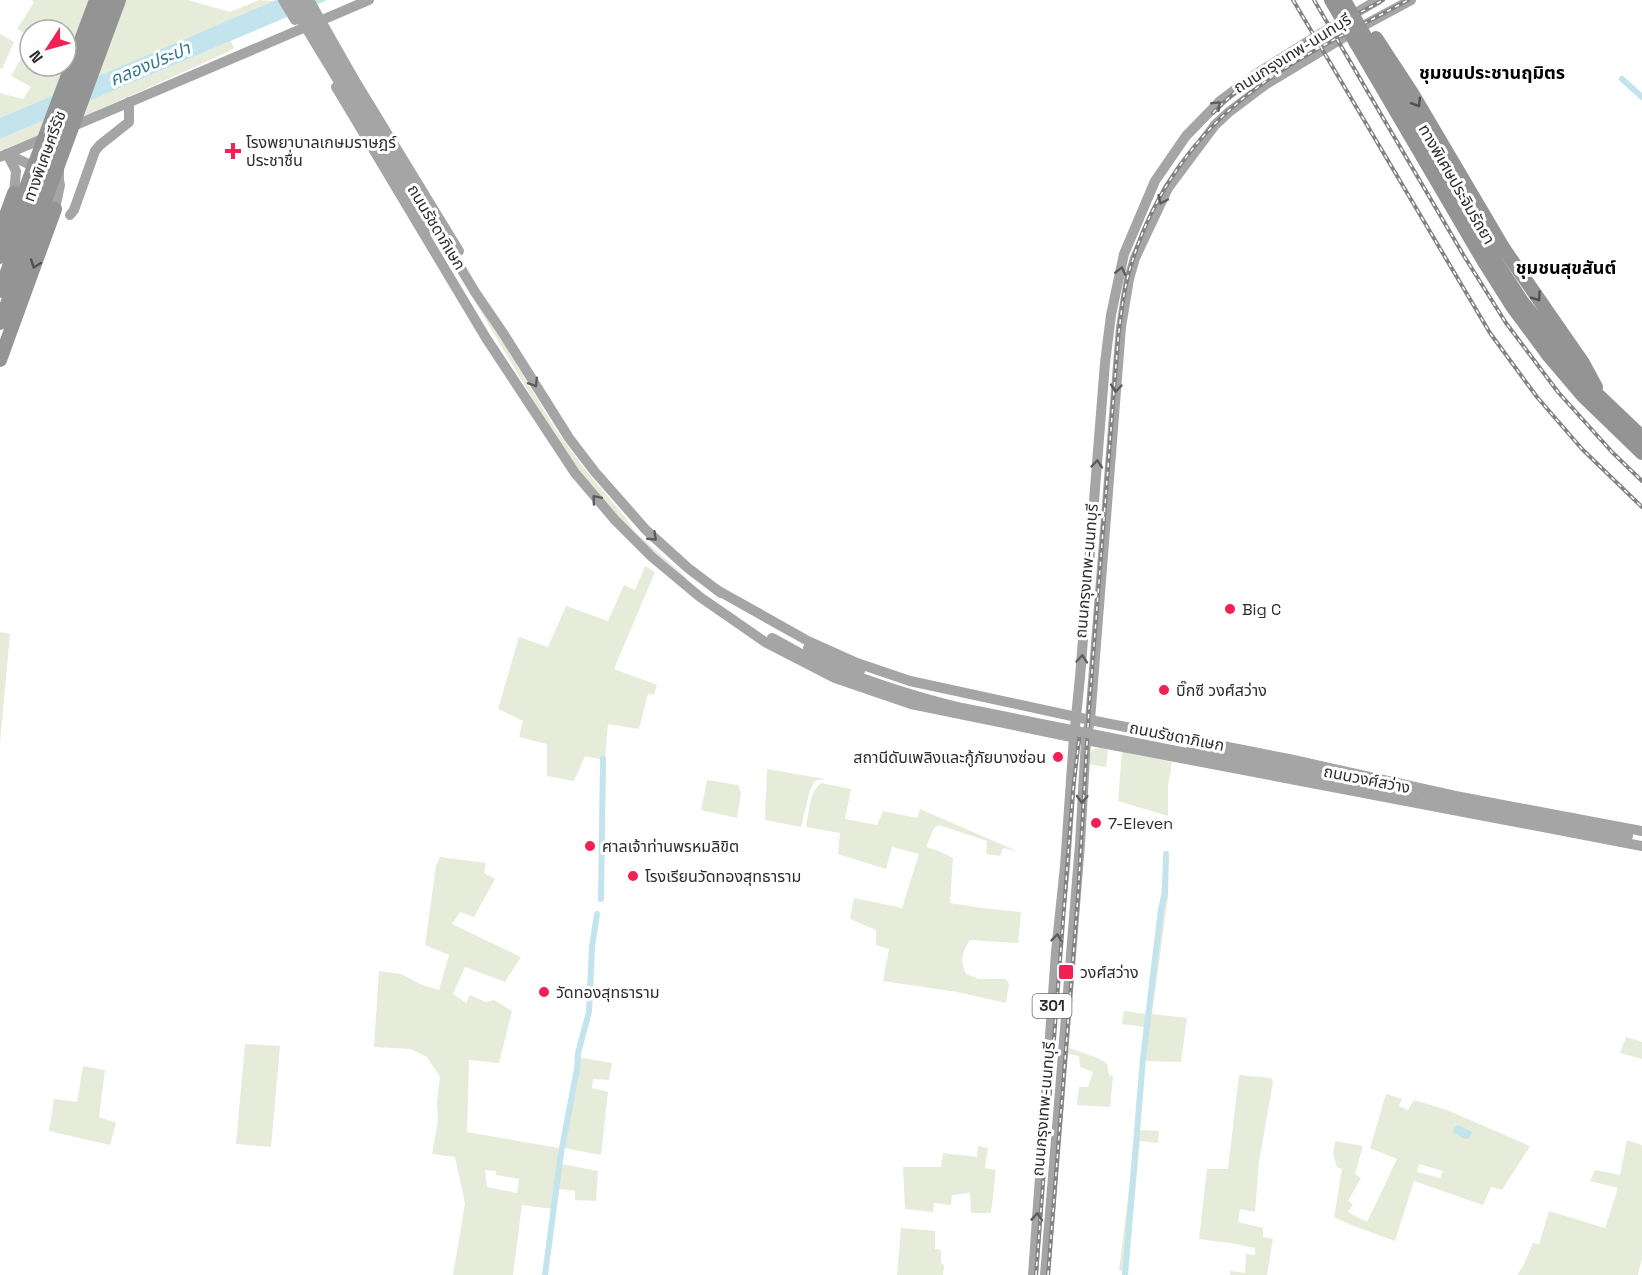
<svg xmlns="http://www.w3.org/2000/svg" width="1642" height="1275" viewBox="0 0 1642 1275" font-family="'Space Grotesk','Noto Sans Thai',sans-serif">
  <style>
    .green { fill: #e6ecd9; fill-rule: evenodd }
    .water { fill: #c3e4ed }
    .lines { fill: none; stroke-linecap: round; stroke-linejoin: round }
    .canal { stroke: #c3e4ed; stroke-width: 6 }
    .major { stroke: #a5a5a5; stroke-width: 10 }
    .highway { stroke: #949494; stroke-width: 14 }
    .rail-casing { stroke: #828282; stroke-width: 4 }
    .rail { stroke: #fff; stroke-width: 1.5; stroke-dasharray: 4.5; stroke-linecap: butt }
    .major-bridge { stroke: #a5a5a5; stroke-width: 10 }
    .highway-bridge { stroke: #949494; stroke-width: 14 }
    .oneway { stroke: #515151 }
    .oneway2 { stroke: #5d5d5d }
    .poi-dot { fill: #f22053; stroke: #fff; stroke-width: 2 }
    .labels { text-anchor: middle; stroke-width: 6; stroke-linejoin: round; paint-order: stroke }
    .shield { fill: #fff; stroke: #6c6c6c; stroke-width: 1.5 }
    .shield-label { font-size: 15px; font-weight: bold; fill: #2d2d2d }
    .street-label { font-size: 16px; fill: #2d2d2d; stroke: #fff }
    .poi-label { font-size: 16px; fill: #2d2d2d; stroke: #fff; text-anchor: start }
    .water-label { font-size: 18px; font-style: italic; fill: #337a8d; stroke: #fff }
    .neighbourhood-label { font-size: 18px; font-weight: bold; fill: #000; stroke: #fff }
  </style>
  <rect width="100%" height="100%" fill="#fff"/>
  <g class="green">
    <polygon points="31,0 188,0 230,12 259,0 274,1 0,118 0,93 23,99 31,87 11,76 30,43 30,66 66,66 66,30 30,30 30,36 17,29 34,2"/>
    <polygon points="0,34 14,42 2,69 0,68"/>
    <polygon points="231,41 234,48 228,52 92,113 0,151 0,139"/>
    <polygon points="468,290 489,318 556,430 583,467 625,517 634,531 687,578 686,580 646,545 625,524 575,466 556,438"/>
    <polygon points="645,566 655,572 614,669 657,685 654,695 648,694 639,729 608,724 605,757 599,759 585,756 574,781 547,776 547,744 519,737 523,721 498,709 519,637 548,647 566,606 608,621 624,585 635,590"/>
    <polygon points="0,632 10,634 0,743"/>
    <polygon points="1101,748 1108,750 1106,767 1088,764 1091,752 1094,749"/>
    <polygon points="1122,752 1172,762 1168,786 1168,816 1118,801"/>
    <polygon points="767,769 825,779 815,781 810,790 801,827 765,820"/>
    <polygon points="707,780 738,785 741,793 737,818 701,810"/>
    <path d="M821,783L851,789L845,819L877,825L883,811L917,818L920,809L1017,851L1003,848L1000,856L986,854L987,841L939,825L934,828L926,847L939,851L953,858L950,903L982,908L1021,912L1018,943L970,940C962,951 960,961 966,974L979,979H1006L1009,984L1006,1003L957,992L883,981L889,949L876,945V930L850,919L854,898L902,908L919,854L892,847L886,869L838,854L840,833L806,827C809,813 809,792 821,783Z"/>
    <polygon points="1165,851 1168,852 1168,897 1152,1014 1187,1018 1181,1062 1145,1061 1139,1130 1159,1131 1158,1143 1140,1141 1128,1267 1123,1271 1119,1270 1131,1173 1144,1027 1122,1024 1124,1011 1146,1014 1161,892"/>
    <path d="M440,857L486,863L484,873L495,879L474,917L460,912L452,924L521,957L505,982L465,967L453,994L466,1003L470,995L486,1002L494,1000L512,1011L499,1063L469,1060L467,1132L559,1148L553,1209L522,1205L513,1275H453L465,1204L455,1157L432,1154L438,1120L437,1101L440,1077L427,1057L411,1049L374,1047L379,971L401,974L422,985L439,990L449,955L425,945L436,866ZM485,1170L496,1171V1175L519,1179L517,1193L487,1187Z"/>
    <polygon points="1626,1037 1642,1042 1642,1059 1620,1053"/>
    <polygon points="245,1044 280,1046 271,1147 236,1144"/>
    <polygon points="1067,1047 1100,1059 1107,1064 1109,1075 1113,1076 1110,1107 1077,1105 1079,1087 1088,1087 1093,1072 1080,1067 1079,1056 1067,1054"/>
    <polygon points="577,1057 612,1063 609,1080 593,1079 592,1088 608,1092 601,1155 564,1148"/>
    <polygon points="83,1066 105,1070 99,1117 116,1123 110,1145 49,1131 54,1099 77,1102"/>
    <polygon points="1239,1075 1271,1078 1273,1082 1259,1162 1255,1212 1240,1209 1238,1222 1263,1228 1263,1237 1273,1239 1267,1275 1230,1275 1230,1271 1245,1273 1246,1254 1255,1255 1255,1248 1236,1244 1199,1239 1207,1169 1228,1169"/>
    <path d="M1386,1094L1402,1099L1399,1106L1408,1110L1414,1100L1447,1110L1530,1146L1502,1190L1491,1187L1483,1205L1414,1181L1395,1241L1351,1225L1334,1217L1342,1169L1337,1167L1333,1153L1335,1141L1363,1146L1355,1174L1361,1178L1348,1201L1353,1204L1348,1212L1367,1222L1397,1159L1370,1148ZM1419,1164L1443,1171L1440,1178L1417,1172Z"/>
    <polygon points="1627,1140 1642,1145 1642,1258 1638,1275 1517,1275 1523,1266 1533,1243 1539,1244 1549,1211 1605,1228 1618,1188 1590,1181 1595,1170 1620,1175"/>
    <polygon points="978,1146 988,1148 985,1168 996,1170 991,1213 971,1213 970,1193 952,1195 951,1205 934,1203 933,1212 905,1209 903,1167 941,1167 943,1153 977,1157"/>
    <polygon points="562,1164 598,1171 596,1201 575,1200 575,1191 559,1189"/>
    <polygon points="901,1228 935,1231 935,1249 941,1250 941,1263 944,1265 943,1275 897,1275"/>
  </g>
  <g class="water">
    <polygon points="276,0 327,0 0,139 0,118"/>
    <polygon points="1458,1125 1472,1132 1470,1138 1465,1139 1453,1133 1454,1127"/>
  </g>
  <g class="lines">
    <g class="canal">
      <polyline points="1622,79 1642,97"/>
      <polyline points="601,899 603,759"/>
      <polyline points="545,1275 561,1153 577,1069 578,1053 589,1012 592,947 597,914"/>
      <polyline points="1125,1275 1143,1059 1161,909 1165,894 1166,854"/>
    </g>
    <g class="major">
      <polyline points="283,0 295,20"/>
      <polyline points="309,0 354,79 459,251"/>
      <polyline points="336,87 486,338 575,473 615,520 652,557 700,597 765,642 835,678 911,704 1086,740 1642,846"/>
      <polyline points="69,128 369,0"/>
      <polyline points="7,154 16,171 14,193 19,195"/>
      <polyline points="7,154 35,167"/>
      <polyline points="0,157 49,136"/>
      <polyline points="55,209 60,185 59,180 59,167"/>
      <polyline points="70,215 74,210 95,151 100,145 129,122 129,102"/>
      <polyline points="436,227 475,292 503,333 569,438 595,472 646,530 688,568 721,593"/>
      <polyline points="717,590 808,641 857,663 910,681 1090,720 1289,759 1451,795"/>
      <polyline points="772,638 803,655"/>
      <polyline points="1445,794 1642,831"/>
      <polyline points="1033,1275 1056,952 1065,866 1074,737 1080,677 1105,363 1111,315 1124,254 1155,181 1186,136 1220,101 1256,74 1323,32 1378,0"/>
      <polyline points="1045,1275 1080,844 1086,740 1090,720 1121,327 1129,279 1135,258 1168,188 1215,125 1229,112 1265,85 1361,27 1411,0"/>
    </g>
    <g class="highway">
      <polyline points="1356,43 1483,260 1512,306 1549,356 1583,396 1642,453"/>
      <polyline points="0,232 14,193"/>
      <polyline points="1504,249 1583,363 1596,387"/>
      <polyline points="0,360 55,209"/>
    </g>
    <g class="rail-casing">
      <g id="rail">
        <polyline points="1293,0 1490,333 1537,397 1582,449 1642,507"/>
        <polyline points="1314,0 1464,256 1506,323 1558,392 1612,452 1642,481"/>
        <path d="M1213,113C1261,63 1323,33 1383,0"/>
        <polyline points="1036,1275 1073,790 1080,731"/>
        <path d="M1048,1275L1078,896L1089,709L1118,340C1121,313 1124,285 1133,259C1154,193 1195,135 1250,93C1297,56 1356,29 1408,0"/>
      </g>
    </g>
    <use href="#rail" class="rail"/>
    <g class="major-bridge">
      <polyline points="289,0 429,230"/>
      <polyline points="300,0 434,224"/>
      <polyline points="808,648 860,671"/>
      <path d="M803,655C855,677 907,695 962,708L1372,790L1475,807L1628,836"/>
      <polyline points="1191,746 1326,773"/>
    </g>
    <g class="highway-bridge">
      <polyline points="1331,0 1356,43"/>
      <polyline points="1344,0 1493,257 1523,303 1597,394 1642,437"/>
      <polyline points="1376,38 1412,93 1504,249"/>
      <polyline points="0,257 96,0"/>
      <polyline points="0,291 107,0"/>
      <polyline points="0,323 119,0"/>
    </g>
  </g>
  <defs><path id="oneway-chevron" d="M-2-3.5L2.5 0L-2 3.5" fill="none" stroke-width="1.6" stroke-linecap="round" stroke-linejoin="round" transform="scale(1.5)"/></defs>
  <g class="oneway">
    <use href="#oneway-chevron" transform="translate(1417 103) rotate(59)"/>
    <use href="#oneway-chevron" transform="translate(35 264) rotate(110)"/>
    <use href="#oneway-chevron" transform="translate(1537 297) rotate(55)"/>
  </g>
  <g class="oneway2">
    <use href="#oneway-chevron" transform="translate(1217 105) rotate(-44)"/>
    <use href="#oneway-chevron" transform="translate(1162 200) rotate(115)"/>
    <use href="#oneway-chevron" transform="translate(1121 271) rotate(-77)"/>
    <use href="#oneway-chevron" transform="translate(534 383) rotate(58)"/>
    <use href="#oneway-chevron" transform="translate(1116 388) rotate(95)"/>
    <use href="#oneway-chevron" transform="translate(1097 464) rotate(-85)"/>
    <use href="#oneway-chevron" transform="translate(596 499) rotate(-130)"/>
    <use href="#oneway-chevron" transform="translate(653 537) rotate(43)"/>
    <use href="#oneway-chevron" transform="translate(1082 659) rotate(-85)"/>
    <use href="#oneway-chevron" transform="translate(1082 799) rotate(93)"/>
    <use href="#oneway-chevron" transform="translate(1057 938) rotate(-84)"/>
    <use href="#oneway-chevron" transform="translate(1037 1217) rotate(-86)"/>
  </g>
  <g class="poi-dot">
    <path d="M230 142h6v6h6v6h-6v6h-6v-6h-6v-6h6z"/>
    <circle cx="1230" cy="609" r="6"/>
    <circle cx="1164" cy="690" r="6"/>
    <circle cx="1058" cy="757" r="6"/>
    <circle cx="1096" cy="823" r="6"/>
    <circle cx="590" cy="846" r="6"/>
    <circle cx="633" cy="876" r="6"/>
    <rect x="1058" y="964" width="16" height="16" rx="3"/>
    <circle cx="544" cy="992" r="6"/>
  </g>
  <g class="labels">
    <rect class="shield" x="1032.5" y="994" width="39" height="24" rx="4.5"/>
    <g class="shield-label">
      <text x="1052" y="1011">301</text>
    </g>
    <g class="street-label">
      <text transform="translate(1292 53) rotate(-32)" y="6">ถนนกรุงเทพ-นนทบุรี</text>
      <text transform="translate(44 156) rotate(-70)" y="6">ทางพิเศษศรีรัช</text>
      <text transform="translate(1457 184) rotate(60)" y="6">ทางพิเศษประจิมรัถยา</text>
      <text transform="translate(437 227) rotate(59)" y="6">ถนนรัชดาภิเษก</text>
      <text transform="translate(1086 571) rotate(-85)" y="6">ถนนกรุงเทพ-นนทบุรี</text>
      <text transform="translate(1177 736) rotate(11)" y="6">ถนนรัชดาภิเษก</text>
      <text transform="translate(1367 779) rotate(11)" y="6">ถนนวงศ์สว่าง</text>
      <text transform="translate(1043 1109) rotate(-85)" y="6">ถนนกรุงเทพ-นนทบุรี</text>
    </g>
    <g class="poi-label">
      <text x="246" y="148">โรงพยาบาลเกษมราษฎร์<tspan x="246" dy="18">ประชาชื่น</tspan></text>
      <text x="1242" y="615">Big C</text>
      <text x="1176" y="696">บิ๊กซี วงศ์สว่าง</text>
      <text x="1046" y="763" text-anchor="end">สถานีดับเพลิงและกู้ภัยบางซ่อน</text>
      <text x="1108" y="829">7-Eleven</text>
      <text x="602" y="852">ศาลเจ้าท่านพรหมลิขิต</text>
      <text x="645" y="882">โรงเรียนวัดทองสุทธาราม</text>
      <text x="1080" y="978">วงศ์สว่าง</text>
      <text x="556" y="998">วัดทองสุทธาราม</text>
    </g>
    <g class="water-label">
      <text transform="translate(150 64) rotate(-23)" y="6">คลองประปา</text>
    </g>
    <g class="neighbourhood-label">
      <text x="1492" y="79">ชุมชนประชานฤมิตร</text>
      <text x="1566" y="274">ชุมชนสุขสันต์</text>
    </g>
  </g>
  <g transform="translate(48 48) rotate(234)"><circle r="28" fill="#ffffff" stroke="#ababab" stroke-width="1.5"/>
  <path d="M0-4.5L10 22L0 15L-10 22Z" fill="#f22053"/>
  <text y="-9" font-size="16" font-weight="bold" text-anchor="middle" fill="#2d2d2d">N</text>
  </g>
</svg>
